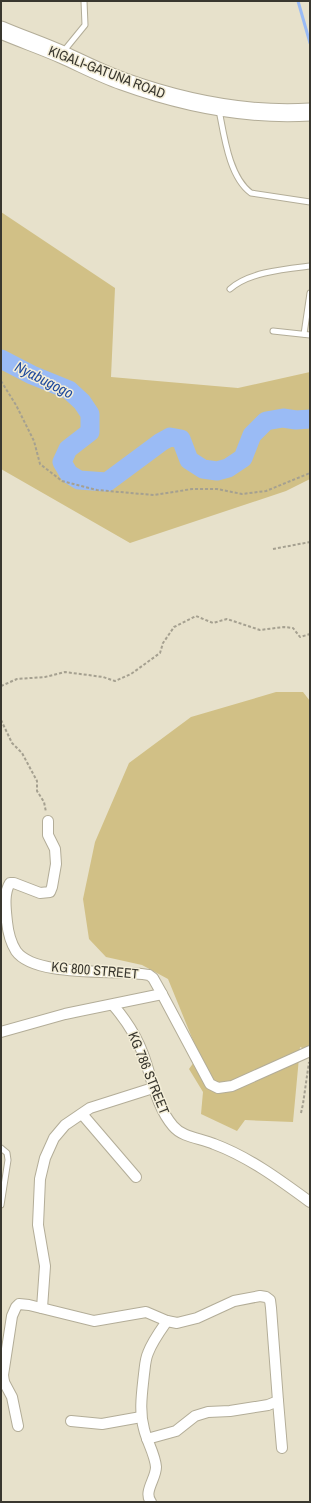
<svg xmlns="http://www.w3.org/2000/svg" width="311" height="1503" viewBox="0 0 311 1503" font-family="'Archivo Narrow',sans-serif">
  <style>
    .green { fill: #d1c086 }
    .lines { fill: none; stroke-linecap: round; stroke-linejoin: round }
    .stream { stroke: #9abbf5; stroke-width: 3 }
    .river { stroke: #9abbf5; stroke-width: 19 }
    .service-casing { stroke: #b3ad98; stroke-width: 7 }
    .minor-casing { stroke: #b3ad98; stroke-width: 12 }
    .trunk-casing { stroke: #b3ad98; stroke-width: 19 }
    .path { stroke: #a5a090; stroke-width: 2; stroke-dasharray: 3 2; stroke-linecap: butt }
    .service { stroke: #fff; stroke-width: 5 }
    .minor { stroke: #fff; stroke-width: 10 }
    .trunk { stroke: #fff; stroke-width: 17 }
    .labels { text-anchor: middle; stroke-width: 3; stroke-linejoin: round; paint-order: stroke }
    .street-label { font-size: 14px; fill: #39372f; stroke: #f4eed8 }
    .water-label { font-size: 15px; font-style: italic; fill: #1e4a9d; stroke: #f4eed8 }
  </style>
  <rect width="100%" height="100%" fill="#e7e1cb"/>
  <g class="green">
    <polygon points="1,212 115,288 111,377 238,388 310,372 310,479 286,491 130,543 1,469"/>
    <polygon points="276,692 303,692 310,701 310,1051 300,1047 293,1122 245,1120 237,1131 201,1114 203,1092 189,1069 199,1055 168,979 142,965 106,957 89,939 83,899 95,842 129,763 191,717"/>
  </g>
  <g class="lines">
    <polyline class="stream" points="298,1 310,43"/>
    <polyline class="river" points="1,359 32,375 69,390 82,402 90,414 90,432 68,449 62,462 69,474 79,480 107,482 161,442 170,437 181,439 189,460 203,469 217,471 228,468 243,458 252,435 266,421 283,418 296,420 310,419"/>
    <g class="service-casing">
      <g id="service">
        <polyline points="63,52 85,25 84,1"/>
        <path d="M219,110C224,135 229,177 251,193L310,202"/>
        <path d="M230,289C249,272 285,269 310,266"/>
        <polyline points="273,331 310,335"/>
        <polyline points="304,334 310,293"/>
        <polyline points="1,1148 7,1153 8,1160 1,1205"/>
      </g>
    </g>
    <g class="minor-casing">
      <g id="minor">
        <path d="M48,821V835L55,849L56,864L52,887L50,892L40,893L14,883H10C3,894 6,911 7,922C8,932 11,943 16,951C35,978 118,969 149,975L153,978L162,994L210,1084L218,1088L232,1086L310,1051"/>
        <path d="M113,1005C126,1020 136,1035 143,1054C152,1078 156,1106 173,1126C183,1138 201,1138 214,1144C249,1157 280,1180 310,1202"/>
        <polyline points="1,1032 65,1014 162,994"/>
        <polyline points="82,1114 136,1177"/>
        <polyline points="42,1308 45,1266 38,1225 40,1179 45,1158 54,1138 65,1125 90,1108 153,1088"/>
        <polyline points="4,1382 12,1397 18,1426"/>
        <polyline points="1,1384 4,1382 3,1375 12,1316 16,1307 19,1304 29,1305 94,1321 146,1312 167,1321 177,1323 197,1318 234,1301 260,1296 266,1297 270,1300 271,1308 278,1401 268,1405 230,1411 208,1412 195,1416 176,1431 147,1439"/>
        <polyline points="278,1401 282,1448"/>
        <polyline points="71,1421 102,1424 141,1417"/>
        <path d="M151,1502C143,1492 156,1479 156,1467C155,1454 147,1442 144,1429C139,1411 142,1393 144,1374C145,1367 145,1360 148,1353C152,1342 160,1331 167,1321"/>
      </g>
    </g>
    <g class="trunk-casing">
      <path id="trunk" d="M1,30C22,39 43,46 63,55C83,64 102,74 122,81C183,103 245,116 310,112"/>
    </g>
    <g class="path">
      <polyline points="1,381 16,405 34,441 40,464 62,481 97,490 154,495 192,489 217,489 242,494 266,491 310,473"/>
      <polyline points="273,549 310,542"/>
      <polyline points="1,686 17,679 45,677 65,672 103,677 115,681 131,674 160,653 163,643 174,627 196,616 213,623 227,619 260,630 284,627 293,628 300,637 310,634"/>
      <polyline points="1,720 12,743 22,753 37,781 37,791 44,802 46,812"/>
      <polyline points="301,1113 303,1104 309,1062"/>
    </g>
    <use href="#service" class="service"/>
    <use href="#minor" class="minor"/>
    <use href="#trunk" class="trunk"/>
  </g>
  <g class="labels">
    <g class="street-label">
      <text transform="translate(107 72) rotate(21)" y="5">KIGALI-GATUNA ROAD</text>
      <text transform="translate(95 970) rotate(5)" y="5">KG 800 STREET</text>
      <text transform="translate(149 1073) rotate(68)" y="5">KG 786 STREET</text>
    </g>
    <g class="water-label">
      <text transform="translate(44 380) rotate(27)" y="5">Nyabugogo</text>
    </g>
  </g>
  <rect width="311" height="1503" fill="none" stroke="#39372f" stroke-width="4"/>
</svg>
